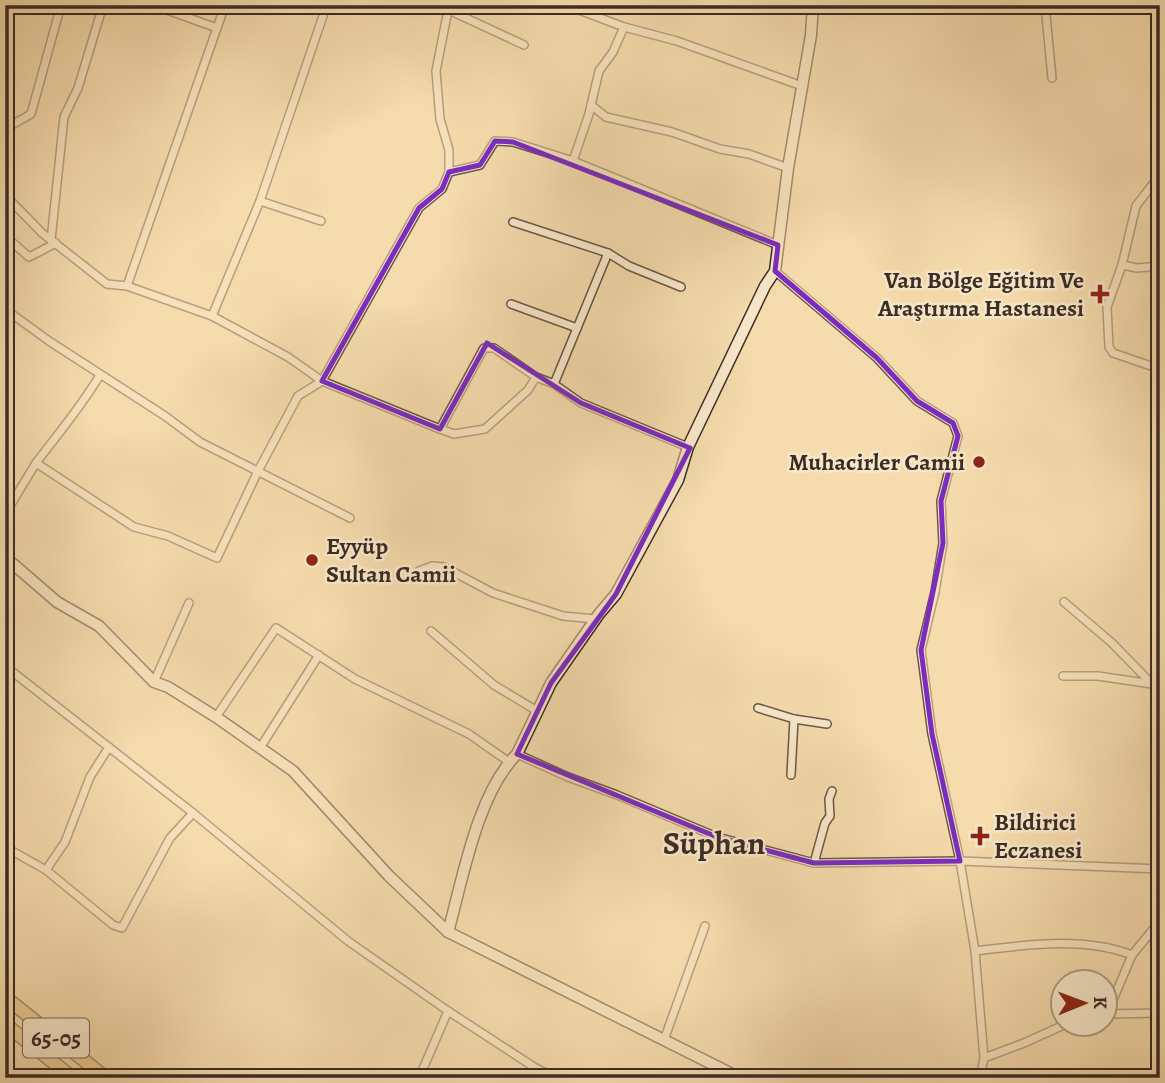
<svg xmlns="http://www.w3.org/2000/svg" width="1165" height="1083" viewBox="0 0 1165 1083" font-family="Alegreya,serif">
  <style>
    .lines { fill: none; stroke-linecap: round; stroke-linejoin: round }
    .street-casing { stroke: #6a5847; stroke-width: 10 }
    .secondary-casing { stroke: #3b2c25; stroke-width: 13 }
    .highway-casing { stroke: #3b2c25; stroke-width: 15 }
    .street { stroke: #f8e8ca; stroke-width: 7 }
    .secondary { stroke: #f8e8ca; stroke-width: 10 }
    .highway { stroke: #eabe76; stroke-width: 12 }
    .marked { fill: none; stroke: #7b2cbf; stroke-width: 5; stroke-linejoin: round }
    .poi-dot { fill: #8f2418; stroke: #f8e8ca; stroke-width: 2.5 }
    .labels { text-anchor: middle; stroke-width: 5; stroke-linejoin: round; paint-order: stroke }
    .shield { fill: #f8e8ca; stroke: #746456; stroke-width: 2 }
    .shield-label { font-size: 23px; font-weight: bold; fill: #3b2c25 }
    .poi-label { font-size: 24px; font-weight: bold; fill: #3b2c25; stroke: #f8e8ca; text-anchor: end }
    .district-label { font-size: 32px; font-weight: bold; fill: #3b2c25; stroke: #f8e8ca }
  </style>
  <rect width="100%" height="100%" fill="#f5dbad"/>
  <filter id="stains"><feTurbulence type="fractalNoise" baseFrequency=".00286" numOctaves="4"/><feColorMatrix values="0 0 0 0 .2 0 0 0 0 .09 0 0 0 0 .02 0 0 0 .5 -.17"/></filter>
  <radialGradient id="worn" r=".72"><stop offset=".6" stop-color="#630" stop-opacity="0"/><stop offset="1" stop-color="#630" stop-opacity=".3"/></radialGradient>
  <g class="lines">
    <g class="street-casing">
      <g id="street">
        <polyline points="153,5 217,28"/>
        <polyline points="438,5 524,45"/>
        <polyline points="566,5 624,27 677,41 802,86"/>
        <polyline points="1045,5 1052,78"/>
        <polyline points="591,105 606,117 672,132 720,149 749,154 788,168"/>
        <polyline points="5,129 31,114 61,5"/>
        <polyline points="573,161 589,114 599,71 613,52 624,27"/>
        <polyline points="449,172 480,165 495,141 513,142 573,161 778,245"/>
        <polyline points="1160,175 1136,206 1122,265 1107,307 1109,347 1113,353 1160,369"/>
        <polyline points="5,195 42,233 107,284 127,286 212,316 288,357 322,381 440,429 454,434 485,429 528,390 536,377 554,384 608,253"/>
        <polyline points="260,201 321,221"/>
        <polyline points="513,222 608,253 629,266 681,287"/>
        <polyline points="5,236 29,257 56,243"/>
        <polyline points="51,240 64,117 78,88 103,5"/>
        <polyline points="1122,265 1137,268 1160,266"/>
        <polyline points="775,271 877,358 917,401 953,423 958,436 941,501 943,543 935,592 921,650 932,734 960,861 975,951 984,1058"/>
        <polyline points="127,286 225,5"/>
        <polyline points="511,304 577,328"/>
        <polyline points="5,309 49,341 165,416 200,442 350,518"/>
        <polyline points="212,316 260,201 323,16"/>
        <polyline points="554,384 581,403 688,447"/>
        <polyline points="440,429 484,348 494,348 536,377"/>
        <path d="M36,463C58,434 81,407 100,375"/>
        <polyline points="5,514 36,463 134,527 168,536 217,558 258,471 298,396 322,381 419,208 442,189 449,172 449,150 440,119 436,71 449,5"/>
        <polyline points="419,571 432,566 444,567 493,593 563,616 595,619"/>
        <polyline points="1064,602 1112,643 1152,684 1160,687"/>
        <polyline points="431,631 494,685 537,711"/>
        <polyline points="5,666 193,813 348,941 448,1011 534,1067 555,1078"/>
        <polyline points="1063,676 1098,676 1152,684"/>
        <polyline points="154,682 189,603"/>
        <polyline points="758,708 794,719 827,724"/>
        <polyline points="216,717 276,628 355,679 469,734 509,762"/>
        <polyline points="260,748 319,655"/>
        <polyline points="517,754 568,777 617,795 717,837 814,863 960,861 1160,869"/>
        <polyline points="791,775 794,719"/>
        <polyline points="5,847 46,870 113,925 122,928 170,838 193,813"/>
        <polyline points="814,863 825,823 830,816 829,799 832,791"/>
        <polyline points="46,870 65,842 90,777 109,747"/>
        <path d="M975,951C1026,945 1083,936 1132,955"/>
        <polyline points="1106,1014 1160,1013"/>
        <polyline points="1107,1014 1132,955 1160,921"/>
        <polyline points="664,1040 705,926"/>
        <polyline points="419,1078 448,1011"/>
        <polyline points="980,1078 984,1058 1024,1043 1066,1024"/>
      </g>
    </g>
    <g class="secondary-casing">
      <g id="secondary">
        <polyline points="5,557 57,602 99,626 154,682 168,687 216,717 293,771 389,876 448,932 740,1078"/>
        <path d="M448,932C463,878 477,794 517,754L551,683L599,614L616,594L678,480L688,447L765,286L775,271L788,168L811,35L813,5"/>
      </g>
    </g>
    <g class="highway-casing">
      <g id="highway">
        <polyline points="5,997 106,1078"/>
        <polyline points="5,1024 73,1078"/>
      </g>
    </g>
    <use href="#street" class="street"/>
    <use href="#secondary" class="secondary"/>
    <use href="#highway" class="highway"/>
  </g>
  <path d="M0 0H1165V1083H0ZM495,141L513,142L778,245L775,271L877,358L917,401L953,423L958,436L941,501L943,543L921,650L932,734L960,861L814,863L717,837L517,754L551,683L616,594L690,448L581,403L487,343L440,429L322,381L419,208L442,189L449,172L480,165Z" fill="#f5dbad" fill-opacity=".55" fill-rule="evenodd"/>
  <path class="marked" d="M495,141L513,142L778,245L775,271L877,358L917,401L953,423L958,436L941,501L943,543L921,650L932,734L960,861L814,863L717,837L517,754L551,683L616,594L690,448L581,403L487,343L440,429L322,381L419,208L442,189L449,172L480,165Z"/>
  <g class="poi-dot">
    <path d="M1096.5 283.5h7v7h7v7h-7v7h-7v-7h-7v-7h7z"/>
    <circle cx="979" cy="462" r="7"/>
    <circle cx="312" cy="560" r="7"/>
    <path d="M976.5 825.5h7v7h7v7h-7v7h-7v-7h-7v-7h7z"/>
  </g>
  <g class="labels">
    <rect class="shield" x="23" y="1018.5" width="66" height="39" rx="5"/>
    <g class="shield-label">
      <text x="56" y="1046">65-05</text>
    </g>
    <g class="poi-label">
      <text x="1084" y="288">Van Bölge Eğitim Ve<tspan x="1084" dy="28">Araştırma Hastanesi</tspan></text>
      <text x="965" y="470">Muhacirler Camii</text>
      <text x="326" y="554" text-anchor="start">Eyyüp<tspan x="326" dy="28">Sultan Camii</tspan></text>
      <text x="994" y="830" text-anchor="start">Bildirici<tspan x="994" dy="28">Eczanesi</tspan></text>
    </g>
    <g class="district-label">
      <text x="714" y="854">Süphan</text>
    </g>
  </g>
  <rect width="1165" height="1083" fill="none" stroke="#f5dbad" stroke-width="28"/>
  <rect x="7" y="7" width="1151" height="1069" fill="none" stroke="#3b2c25" stroke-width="3.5"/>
  <rect x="14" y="14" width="1137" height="1055" fill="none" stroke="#3b2c25" stroke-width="2"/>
  <g transform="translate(1084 1003) rotate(89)"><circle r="33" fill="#f8e8ca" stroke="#ac9d88" stroke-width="2"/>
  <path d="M0-5L12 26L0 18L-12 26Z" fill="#8f2418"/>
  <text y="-10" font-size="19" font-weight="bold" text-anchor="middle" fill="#3b2c25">K</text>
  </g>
  <rect width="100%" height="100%" filter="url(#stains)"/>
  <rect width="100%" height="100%" fill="url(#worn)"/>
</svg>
